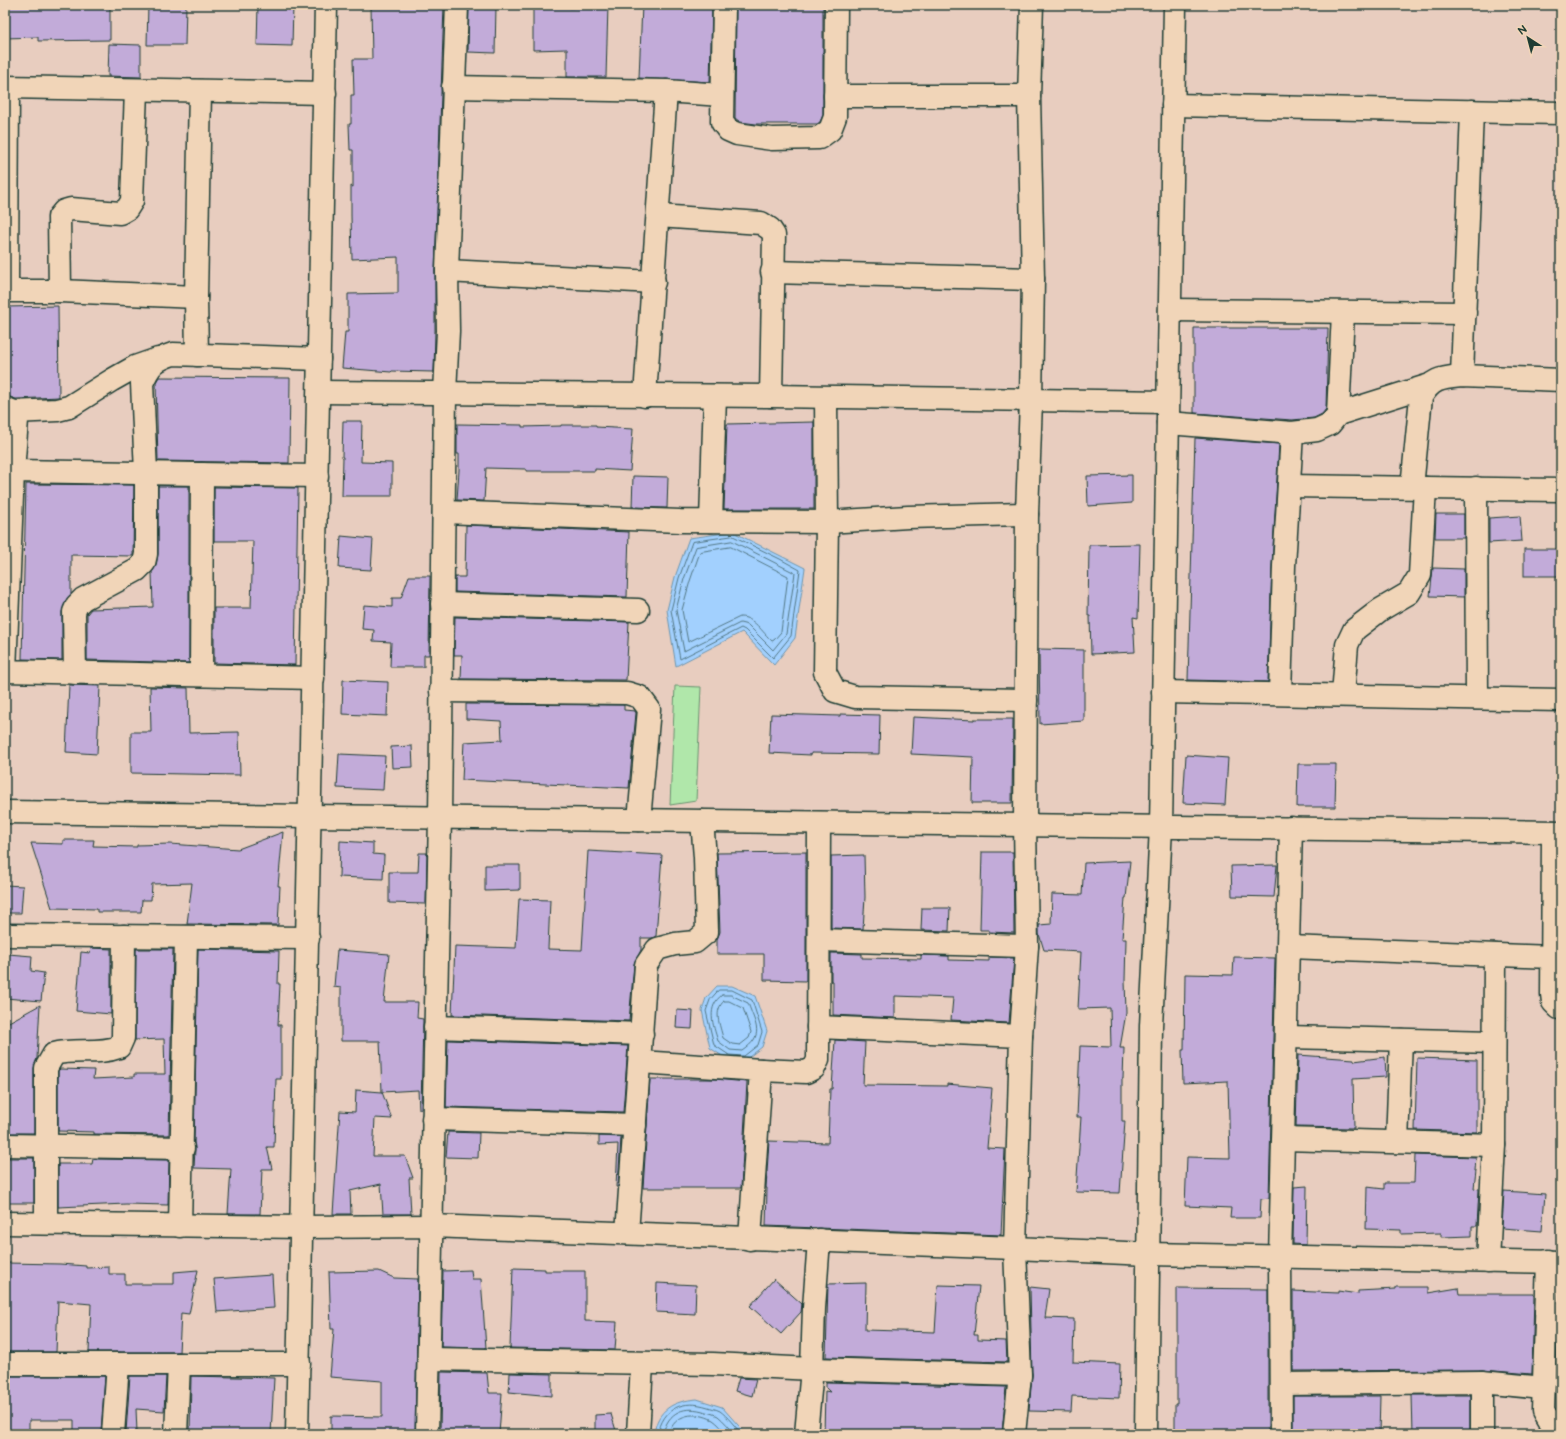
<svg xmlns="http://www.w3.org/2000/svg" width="1566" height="1439" viewBox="0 0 1566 1439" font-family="'Balsamiq Sans',sans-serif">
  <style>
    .green { fill: #b0e7aa; stroke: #68926f }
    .water { fill: #a2d0fe; stroke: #6e95ad }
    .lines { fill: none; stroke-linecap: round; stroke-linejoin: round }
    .shore { stroke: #537885; stroke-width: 1 }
    .building { fill: #c2abd9; stroke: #1f3d34 }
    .street-casing { stroke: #1f3d34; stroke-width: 25 }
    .secondary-casing { stroke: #1f3d34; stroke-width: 25 }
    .street { stroke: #f1d5b8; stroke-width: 22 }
    .secondary { stroke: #f1d5b8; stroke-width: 22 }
  </style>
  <rect width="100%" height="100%" fill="#e8cdbf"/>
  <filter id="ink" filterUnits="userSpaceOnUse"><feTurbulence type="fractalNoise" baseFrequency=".025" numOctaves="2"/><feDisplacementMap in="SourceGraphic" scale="8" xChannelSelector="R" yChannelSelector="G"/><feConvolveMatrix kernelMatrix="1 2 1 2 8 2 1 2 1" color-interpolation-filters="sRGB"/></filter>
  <g filter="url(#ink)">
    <polygon class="green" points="675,686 701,687 696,801 670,805"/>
    <g class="water">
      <polygon points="733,532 805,568 795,638 774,665 742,632 676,666 667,610 675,577 689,538"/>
      <polygon points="717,986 732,986 755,996 767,1031 762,1047 745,1060 727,1059 710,1048 702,1010 706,998"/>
      <path d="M697,1399L722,1407L746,1434H654C657,1409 674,1401 697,1399Z"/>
    </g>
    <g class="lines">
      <g class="shore">
        <polygon points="733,536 780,559 800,570 791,636 773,658 745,630 741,628 680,659 671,610 679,578 692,542"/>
        <polygon points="732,541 795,573 786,634 773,650 748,625 740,623 684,651 676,610 684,579 696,547"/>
        <path d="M731,547L788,576L781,632L774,640L772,641C762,632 754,617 740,617L688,642L682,610L690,581L700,552Z"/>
        <polygon points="719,990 732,990 752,1000 762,1032 758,1045 744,1056 729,1055 714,1045 706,1011 710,1000"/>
        <path d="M722,995H731L748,1003C756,1026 765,1035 742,1051L730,1050L718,1041C713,1025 706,1007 722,995Z"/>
        <path d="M724,1001H729L743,1008L751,1032L749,1038L740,1045L732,1044L723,1038C720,1025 713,1011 724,1001Z"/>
        <path d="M658,1434C663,1408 683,1399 708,1407C711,1408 716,1409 720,1411C727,1416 736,1427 741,1434"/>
        <path d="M663,1434C668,1411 685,1405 706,1412C710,1413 714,1414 718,1416C724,1421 730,1428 735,1434"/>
        <path d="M669,1434C674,1413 696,1411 713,1420C718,1423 723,1430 727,1434"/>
      </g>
    </g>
    <g class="building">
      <polygon points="5,5 110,5 110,40 38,41 38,37 5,38"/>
      <polygon points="148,5 186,5 185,45 147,45"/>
      <polygon points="258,5 293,5 292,46 257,45"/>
      <polygon points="371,5 444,5 435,271 435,331 434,372 392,371 391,372 342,368 345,332 348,332 348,294 398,293 398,257 352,259 351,215 351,186 353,187 353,150 350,150 349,124 351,124 351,95 354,95 353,59 372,59"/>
      <polygon points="533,5 570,5 570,8 608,5 606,77 567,77 567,49 533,50"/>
      <polygon points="642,5 712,5 710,82 639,78"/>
      <polygon points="736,5 823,5 823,115 820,122 817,124 756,124 740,122 735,118"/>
      <polygon points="469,6 496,6 495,53 468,52"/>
      <polygon points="109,44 141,45 141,77 108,76"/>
      <polygon points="58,306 59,397 16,399 5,396 5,307"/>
      <polygon points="1194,328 1328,328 1326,409 1322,414 1314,418 1292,420 1194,413"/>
      <polygon points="159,377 290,378 289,463 158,461 156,382"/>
      <polygon points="343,421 362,421 361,462 392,463 392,496 342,496 343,457 342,457"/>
      <polygon points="814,422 814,509 724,509 727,424"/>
      <polygon points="457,424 522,425 522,427 561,426 561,425 596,425 596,427 633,429 630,471 595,469 595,471 526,471 526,469 486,468 484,501 457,500 459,470 459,454 457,454"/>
      <polygon points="1195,438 1279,444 1272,565 1268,682 1188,680"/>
      <polygon points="1132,475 1132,503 1088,506 1087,476"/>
      <polygon points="633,476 668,477 667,508 632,507"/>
      <polygon points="26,484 134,485 133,556 71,555 71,594 66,600 62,612 62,660 22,659"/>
      <polygon points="158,486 189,486 189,663 87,660 87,614 91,609 153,607 152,572 156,566 158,554"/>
      <polygon points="214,487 298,488 295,665 214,663 214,608 251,608 253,541 214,541"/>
      <polygon points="1436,514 1464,514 1464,538 1435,538"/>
      <polygon points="1520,516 1522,541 1489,543 1489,518"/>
      <polygon points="466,525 629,532 627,597 455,592 455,577 465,577"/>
      <polygon points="341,536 373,539 371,570 339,568"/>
      <polygon points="1140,544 1138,618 1133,617 1135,652 1091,654 1090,616 1088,616 1089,545"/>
      <rect x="1524" y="549" width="37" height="27"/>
      <polygon points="1433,568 1464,569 1464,597 1430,596"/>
      <polygon points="409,576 430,576 429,655 424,655 424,667 390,667 391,642 373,641 374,630 362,629 364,605 392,607 392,598 401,598"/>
      <polygon points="455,617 629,622 626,680 461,679 462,655 454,655"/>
      <polygon points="1039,649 1084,650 1084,721 1040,724"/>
      <polygon points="343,680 388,682 387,716 342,714"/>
      <polygon points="69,685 100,686 97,754 66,752"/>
      <polygon points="150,687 188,688 189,733 239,732 240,775 131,773 131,732 151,732"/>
      <polygon points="466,704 624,705 624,710 635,711 636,713 629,788 462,780 464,742 502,740 501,721 466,719"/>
      <polygon points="771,714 840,716 840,714 880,715 879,754 811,753 811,755 769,753"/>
      <polygon points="913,717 974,720 974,719 1013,719 1012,803 972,803 973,757 911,754"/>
      <polygon points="412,746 413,767 392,768 391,747"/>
      <polygon points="339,754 385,756 383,790 337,788"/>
      <polygon points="1186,755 1228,758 1225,805 1183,803"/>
      <polygon points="1298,764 1336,764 1335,807 1297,807"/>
      <polygon points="283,832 278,886 280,886 278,925 187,924 192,883 152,884 151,900 142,900 141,912 97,912 97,909 52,908 31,843 63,844 63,840 94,840 93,846 137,847 137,845 170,844 238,849"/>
      <polygon points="340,841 373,843 373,854 384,855 383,879 339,877"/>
      <polygon points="588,851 662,855 656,936 652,938 641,938 641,950 634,964 629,1021 452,1015 455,946 516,948 519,899 550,900 548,949 582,950"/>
      <polygon points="806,852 806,981 764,980 764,954 717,954 717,939 720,932 717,853"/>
      <polygon points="982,852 1013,852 1014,933 989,932 989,930 980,930"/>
      <polygon points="419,853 427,853 426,904 389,903 389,872 418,872"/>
      <polygon points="864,855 865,897 863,929 831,928 831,856"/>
      <polygon points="1130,861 1126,898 1125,898 1122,939 1126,939 1125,980 1126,1013 1120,1048 1124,1048 1123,1079 1122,1079 1122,1121 1125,1121 1120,1193 1076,1192 1081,1117 1077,1117 1080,1046 1111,1047 1110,1008 1078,1009 1081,952 1044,950 1039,934 1039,925 1051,924 1052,894 1082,895 1084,863"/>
      <polygon points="485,865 520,865 520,890 485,891"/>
      <polygon points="1277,865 1274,897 1232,896 1231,866"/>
      <polygon points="5,885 23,886 21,913 5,913"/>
      <polygon points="922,908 950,908 949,931 921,930"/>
      <polygon points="91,948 111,949 111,1014 76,1011 81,952 90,953"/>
      <polygon points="136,949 173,949 169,1135 94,1134 94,1132 58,1131 58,1071 60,1069 94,1070 93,1079 134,1077 134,1074 165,1074 164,1039 135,1040"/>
      <polygon points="198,949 279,951 278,984 280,984 278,1025 281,1025 281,1079 276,1079 274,1147 267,1147 272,1169 262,1169 260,1214 228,1214 231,1169 194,1168 195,1149 194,1143"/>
      <polygon points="337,950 389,954 384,1002 418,1002 417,1018 423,1019 421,1109 419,1109 418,1090 382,1092 380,1041 341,1041 341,988 334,987"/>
      <polygon points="831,953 862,954 862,958 921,959 921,955 949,956 949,960 989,961 989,957 1014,958 1009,1023 951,1020 953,998 895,996 895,1018 833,1015 833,981 831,981"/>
      <polygon points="8,954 32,956 31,971 44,973 41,1001 5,998"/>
      <polygon points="1234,957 1275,958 1269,1198 1261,1199 1260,1218 1230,1218 1231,1208 1185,1206 1187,1157 1230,1158 1228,1081 1183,1083 1182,1050 1184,1050 1185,974 1233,975"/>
      <polygon points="40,1005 37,1058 34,1068 34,1133 5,1133 5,1063 7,1023"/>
      <polygon points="677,1010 693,1011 692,1029 676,1028"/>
      <polygon points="448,1040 628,1046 623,1112 446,1107"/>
      <polygon points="835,1040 865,1042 863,1085 947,1086 947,1084 992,1088 987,1148 1005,1149 1001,1235 766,1226 767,1188 766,1188 769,1141 828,1143 830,1089 832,1089"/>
      <polygon points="1298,1055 1354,1059 1354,1061 1385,1057 1386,1077 1353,1079 1354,1128 1296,1127"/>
      <polygon points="1417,1058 1477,1060 1477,1132 1415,1130"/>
      <polygon points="650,1079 715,1079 747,1082 741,1188 643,1188"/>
      <polygon points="356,1090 382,1092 392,1119 375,1118 373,1156 405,1156 413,1178 409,1178 411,1214 383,1214 381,1184 350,1191 351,1214 333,1214 340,1111 355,1112"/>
      <polygon points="448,1132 479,1133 478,1158 446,1157"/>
      <polygon points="599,1136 621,1137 618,1187 616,1187 618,1144 599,1145"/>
      <polygon points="1415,1155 1476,1157 1475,1170 1476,1170 1474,1188 1479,1189 1477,1226 1472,1226 1472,1236 1441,1237 1441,1233 1401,1234 1401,1230 1366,1229 1367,1187 1384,1189 1384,1183 1414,1183"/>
      <rect x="5" y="1158" width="29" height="45"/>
      <polygon points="93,1159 169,1160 168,1205 126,1204 58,1207 58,1164 92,1164"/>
      <polygon points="1307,1186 1306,1245 1293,1244 1294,1187"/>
      <polygon points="1504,1191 1545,1194 1542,1231 1502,1228"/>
      <polygon points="5,1263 60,1264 86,1266 86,1268 109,1267 109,1274 125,1274 125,1284 174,1284 174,1272 198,1270 189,1314 181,1313 179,1352 89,1352 91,1304 58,1301 56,1352 5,1352"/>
      <polygon points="513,1268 545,1269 545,1271 585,1271 585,1321 617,1322 615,1350 510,1348"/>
      <polygon points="471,1270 472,1279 481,1279 486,1348 441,1347 443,1271"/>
      <polygon points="379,1271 394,1278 418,1279 415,1434 331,1434 331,1416 382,1417 382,1381 330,1377 334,1329 331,1329 329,1272"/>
      <polygon points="272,1275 274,1308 217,1312 214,1279"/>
      <polygon points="774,1279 802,1304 801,1312 781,1334 750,1306"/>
      <polygon points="657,1283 696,1285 695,1314 656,1312"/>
      <polygon points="866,1283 865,1330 935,1332 938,1285 979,1286 974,1335 978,1335 978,1340 1006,1341 1007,1362 826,1357 828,1284"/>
      <polygon points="1030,1287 1049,1289 1045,1318 1074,1319 1073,1362 1120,1364 1119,1398 1072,1396 1071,1412 1029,1411 1032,1375"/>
      <polygon points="1396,1287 1428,1287 1428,1293 1458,1288 1459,1294 1534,1294 1532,1374 1482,1370 1293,1371 1293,1291 1338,1293 1338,1291 1358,1294 1358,1291 1396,1289"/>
      <polygon points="1177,1288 1268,1289 1268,1434 1175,1434 1175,1404 1177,1404"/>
      <rect x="1559" y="1294" width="2" height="21"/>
      <polygon points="441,1372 487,1373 489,1393 502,1393 499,1434 440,1434"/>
      <polygon points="510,1373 552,1374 552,1396 509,1392"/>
      <polygon points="5,1376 105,1376 101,1433 74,1433 74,1420 29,1420 29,1434 5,1434"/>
      <polygon points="130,1376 166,1376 164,1411 136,1409 137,1432 126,1432"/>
      <polygon points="191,1376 274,1378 271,1434 190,1434"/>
      <polygon points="739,1378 756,1379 752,1396 735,1391"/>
      <polygon points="826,1382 1006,1387 1002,1434 824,1434 825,1391 830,1392 826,1388"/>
      <polygon points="1412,1395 1470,1395 1470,1434 1413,1434"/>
      <polygon points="1293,1396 1380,1396 1379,1434 1293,1434"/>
      <polygon points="611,1414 617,1434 595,1434 595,1415"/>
    </g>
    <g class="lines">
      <g class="street-casing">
        <g id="street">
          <polyline points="724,5 722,122 728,130 737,134 772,139 819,138 830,130 835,117 836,5"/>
          <polyline points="5,87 325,93"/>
          <polyline points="453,87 666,91 721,95"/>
          <polyline points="835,96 1029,96"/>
          <polyline points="1173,105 1561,113"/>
          <polyline points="658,216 761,223 770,229 774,235 771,396"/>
          <polyline points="447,271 654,282"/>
          <polyline points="772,272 1033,279"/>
          <polyline points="5,291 60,291 196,297"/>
          <polyline points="7,291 8,87"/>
          <polyline points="60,291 59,217 64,211 71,209 120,213 127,209 132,201 136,90"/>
          <polyline points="1170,310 1465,313"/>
          <polyline points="197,355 196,297 200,91"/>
          <polyline points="1462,376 1472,111"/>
          <polyline points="319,392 771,396 1168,402"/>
          <polyline points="645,396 666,91"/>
          <polyline points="826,398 827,522 825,672 835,691 855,697 1026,700"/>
          <polyline points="5,408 14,412 57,410 69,407 112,380 135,367 158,359"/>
          <polyline points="14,412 17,420 13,471 5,671 313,678"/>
          <polyline points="1338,414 1427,386"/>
          <polyline points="1168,423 1292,433 1317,430 1330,424 1338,414 1343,313"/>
          <polyline points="13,471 317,476"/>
          <polyline points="1289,486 1561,490"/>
          <path d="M1412,487L1421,397C1432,378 1442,378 1462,376L1561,380"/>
          <polyline points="1476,488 1477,698"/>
          <polyline points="444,512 680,521 827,522 908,517 1027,514"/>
          <polyline points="711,521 715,396"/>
          <polyline points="442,604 638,610"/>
          <path d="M75,673L74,612L77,605L83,599L137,570L144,563L146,554V473L142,383C150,365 154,360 173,354L319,359"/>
          <polyline points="201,675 202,474"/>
          <polyline points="441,691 627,693 640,697 649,709 639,820"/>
          <polyline points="1163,692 1561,700"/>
          <polyline points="1280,693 1284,566 1292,433"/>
          <polyline points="1343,695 1347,645 1354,630 1380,610 1409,593 1420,575 1425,488"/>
          <polyline points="5,812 1561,832"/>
          <polyline points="1553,832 1552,994 1553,1002 1559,1008 1561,1008"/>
          <polyline points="5,935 308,938"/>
          <polyline points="819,940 1027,946"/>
          <polyline points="1289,947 1552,957"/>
          <polyline points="435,1027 642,1034"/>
          <polyline points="818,1027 1021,1036"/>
          <polyline points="1287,1037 1494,1042"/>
          <polyline points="640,1062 761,1070 750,1239"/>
          <polyline points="761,1070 806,1072 814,1068 818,1060 819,823"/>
          <polyline points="433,1119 635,1125"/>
          <polyline points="1284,1139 1494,1145"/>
          <polyline points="1397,1142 1401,1040"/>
          <polyline points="5,1145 183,1148"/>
          <polyline points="5,1223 302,1227 431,1226 1015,1248 1148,1254 1561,1262"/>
          <path d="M46,1223V1068L54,1054C75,1048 98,1055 119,1047L123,1038L124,936"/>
          <polyline points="180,1226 186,937"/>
          <polyline points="627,1233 646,965 657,949 675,944 695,942 707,932 705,857 702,821"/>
          <polyline points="1488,1261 1494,1145 1495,955"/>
          <polyline points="1548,1261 1543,1411 1548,1420 1561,1425"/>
          <polyline points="429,1359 713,1364 812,1369 1020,1375"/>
          <polyline points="5,1364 299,1364"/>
          <polyline points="1482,1382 1482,1434"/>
          <polyline points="1282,1384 1482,1382 1543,1388"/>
          <polyline points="113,1434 118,1364"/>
          <polyline points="176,1434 179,1364"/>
          <polyline points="427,1434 440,817 445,393 448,331 447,271 457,5"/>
          <polyline points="638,1434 642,1364"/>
          <polyline points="806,1434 812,1369 814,1308 819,1240"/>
          <polyline points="1014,1434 1020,1375 1015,1248 1021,1036 1027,946 1025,824 1027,514 1031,400 1033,279 1029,96 1032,5"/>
          <polyline points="1146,1434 1151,1026 1161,827 1175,5"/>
          <polyline points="1281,1434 1280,1257 1291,828"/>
        </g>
      </g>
      <g class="secondary-casing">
        <polyline id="secondary" points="297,1434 326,5"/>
      </g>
      <use href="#street" class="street"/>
      <use href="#secondary" class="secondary"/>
    </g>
  </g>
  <rect width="1566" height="1439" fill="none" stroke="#f1d5b8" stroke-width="20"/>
  <rect x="10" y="10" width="1546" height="1419" fill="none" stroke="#1f3d34" stroke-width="1.5" filter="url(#ink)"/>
  <g transform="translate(1528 38) rotate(324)" stroke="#f1d5b8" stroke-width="3" paint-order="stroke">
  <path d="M0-3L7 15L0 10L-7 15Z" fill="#1f3d34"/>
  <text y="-6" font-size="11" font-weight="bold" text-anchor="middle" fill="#1f3d34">N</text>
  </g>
</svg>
